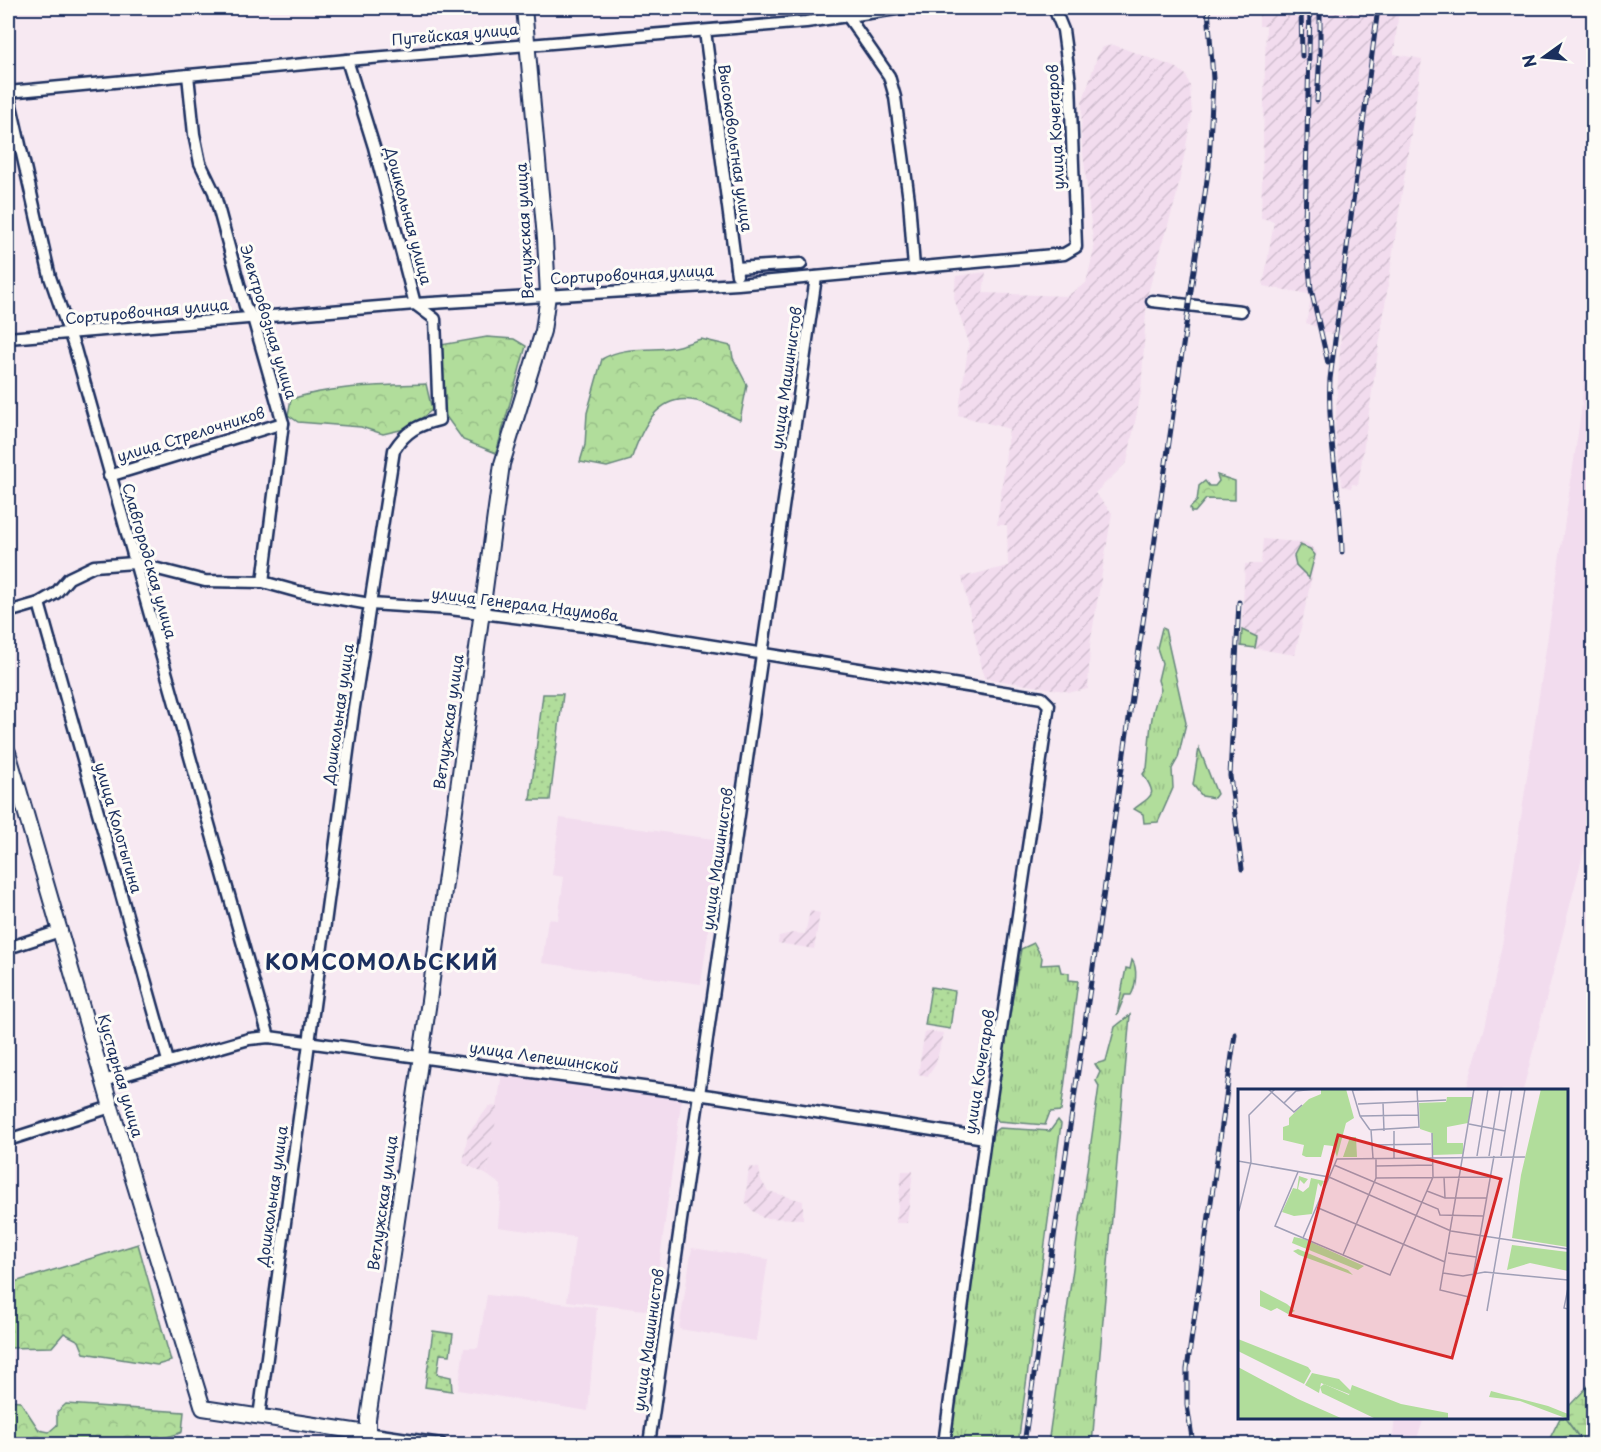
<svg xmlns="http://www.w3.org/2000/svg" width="1601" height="1452" viewBox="0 0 1601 1452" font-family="'Playpen Sans',sans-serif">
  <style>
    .built { fill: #f2dcee }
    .industrial { fill: url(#industrial-furrows) }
    .grass { fill: url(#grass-tufts); stroke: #66867c; stroke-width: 1.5 }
    .forest { fill: url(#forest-crowns); stroke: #66867c; stroke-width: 1.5 }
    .wetland { fill: url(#wetland-marsh); stroke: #66867c; stroke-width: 1.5 }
    .park { fill: url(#park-dots); stroke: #66867c; stroke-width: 1.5 }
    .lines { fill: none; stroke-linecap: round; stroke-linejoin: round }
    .street-casing { stroke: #1b2f5e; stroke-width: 15 }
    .secondary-casing { stroke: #1b2f5e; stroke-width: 18 }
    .street { stroke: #fdfcf7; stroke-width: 10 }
    .secondary { stroke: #fdfcf7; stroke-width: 14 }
    .rail-casing { stroke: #1b2f5e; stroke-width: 5 }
    .rail { stroke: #fdfcf7; stroke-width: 3; stroke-dasharray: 9; stroke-linecap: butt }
    .labels { text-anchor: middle; stroke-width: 6; stroke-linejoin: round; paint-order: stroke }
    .street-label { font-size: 15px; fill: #1b2f5e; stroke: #fdfcf7 }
    .district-label { font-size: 21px; font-weight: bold; letter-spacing: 1.5px; fill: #1b2f5e; stroke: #fdfcf7 }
    .inset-road { fill: none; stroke: #9f9fb7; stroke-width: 1.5 }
    .view { fill: #d62828; fill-opacity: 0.15; stroke: #d62828; stroke-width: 3 }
    .inset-edge { fill: none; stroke: #1b2f5e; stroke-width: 3 }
  </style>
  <defs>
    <pattern id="industrial-furrows" width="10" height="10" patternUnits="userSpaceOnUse" patternTransform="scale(1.5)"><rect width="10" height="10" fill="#f2dcee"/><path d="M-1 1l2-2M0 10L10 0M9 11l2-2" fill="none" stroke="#cfbdce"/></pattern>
    <pattern id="grass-tufts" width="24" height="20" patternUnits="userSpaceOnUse" patternTransform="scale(1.5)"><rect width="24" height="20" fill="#b1dd9b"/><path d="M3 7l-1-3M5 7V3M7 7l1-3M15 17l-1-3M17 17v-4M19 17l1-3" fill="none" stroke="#98be88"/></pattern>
    <pattern id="forest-crowns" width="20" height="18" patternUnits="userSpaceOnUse" patternTransform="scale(1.5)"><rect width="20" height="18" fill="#b1dd9b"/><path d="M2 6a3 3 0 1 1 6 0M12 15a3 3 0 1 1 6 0" fill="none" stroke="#98be88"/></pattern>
    <pattern id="wetland-marsh" width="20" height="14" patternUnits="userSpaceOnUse" patternTransform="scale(1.5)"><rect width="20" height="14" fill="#b1dd9b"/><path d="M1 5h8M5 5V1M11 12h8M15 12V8" fill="none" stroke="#98be88"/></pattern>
    <pattern id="park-dots" width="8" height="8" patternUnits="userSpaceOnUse" patternTransform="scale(1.5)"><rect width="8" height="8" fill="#b1dd9b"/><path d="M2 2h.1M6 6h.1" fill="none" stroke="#98be88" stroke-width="1.8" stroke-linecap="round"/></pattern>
  </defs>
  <rect width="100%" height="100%" fill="#f7e9f2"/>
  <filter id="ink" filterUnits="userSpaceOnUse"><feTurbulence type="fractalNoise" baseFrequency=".0167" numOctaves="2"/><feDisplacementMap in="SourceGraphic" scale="12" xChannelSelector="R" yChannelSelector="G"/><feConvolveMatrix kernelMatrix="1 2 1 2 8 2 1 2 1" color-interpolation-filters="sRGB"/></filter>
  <g filter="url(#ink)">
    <g class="built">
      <polygon points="1590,312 1593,312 1593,815 1523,1090 1466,1090 1485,1027 1502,945 1581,413"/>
      <polygon points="560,818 721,840 701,984 542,963 548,919 558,920 564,877 552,875"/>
      <polygon points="502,1073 682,1096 653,1311 567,1301 575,1237 498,1227 501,1185 487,1175"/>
      <polygon points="692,1248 768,1259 756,1341 679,1329"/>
      <polygon points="487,1295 597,1307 588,1411 458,1390 464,1348 478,1348"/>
      <polygon points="1395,1418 1424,1418 1415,1444 1392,1444"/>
    </g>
    <g class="industrial">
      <polygon points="1259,8 1399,8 1394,54 1422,59 1358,485 1352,484 1351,488 1342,486 1335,428 1341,335 1319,332 1319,328 1306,323 1311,298 1308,294 1263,286 1274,221 1261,218 1266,26 1259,26"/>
      <polygon points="1114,45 1177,68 1186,75 1190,86 1192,115 1176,198 1147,296 1141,392 1127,462 1095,493 1112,513 1090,645 1088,689 1071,692 984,678 962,577 1008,566 1007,525 997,525 1009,429 958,415 969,343 954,298 956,276 986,272 983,293 1067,296 1086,283 1094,250 1081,135 1082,103 1097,57 1103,47"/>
      <polygon points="1263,539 1307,543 1317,552 1295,655 1241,646 1245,564 1261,564"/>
      <polygon points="810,911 820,913 814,949 778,943 779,936 793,933 805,934"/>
      <polygon points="925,1031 943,1033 936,1064 928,1076 918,1074"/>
      <polygon points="489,1106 498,1107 487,1175 463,1163 468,1134"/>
      <polygon points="749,1167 759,1168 761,1180 768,1191 803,1201 803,1219 763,1218 752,1210 745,1202"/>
      <polygon points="902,1171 913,1171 907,1223 896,1223"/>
      <polygon points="1122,1439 1194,1444 1121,1444"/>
    </g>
    <g class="grass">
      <path d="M1162,628L1165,629L1186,723L1178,758L1172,769L1173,788L1158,822L1144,823L1143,814L1134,809C1154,794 1157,795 1143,774L1147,768C1150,743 1149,711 1161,690L1158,680L1162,663L1157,648Z"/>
      <polygon points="1242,630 1257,637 1255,648 1241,646"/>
      <polygon points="1199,748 1217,794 1214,798 1202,796 1193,785"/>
      <polygon points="1034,943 1042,958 1041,965 1059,964 1061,972 1069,973 1069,980 1078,981 1061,1111 1050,1112 1045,1125 998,1121 993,1113 1021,949"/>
      <path d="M1132,960C1138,968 1136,986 1131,995H1125L1117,1015L1126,968L1130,969Z"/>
      <polygon points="1130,1015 1092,1444 1048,1444 1099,1086 1096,1081 1100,1072 1095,1064 1106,1061 1115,1027"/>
      <polygon points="1058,1120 1061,1124 1018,1444 950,1444 989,1135 999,1128 1050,1131"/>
    </g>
    <g class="forest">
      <polygon points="487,337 514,339 526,346 496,453 463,440 440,408 435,346"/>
      <path d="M701,339L731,346L733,358L747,385L740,420C726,414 711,405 697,401C657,391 641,430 631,460L607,467L580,462L585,445L587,413L602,359C625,346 644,351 668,348C680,347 691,342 701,339Z"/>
      <path d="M426,384L432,410L409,428L383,434L361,427L298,422L288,415L291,399C336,385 380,386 426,384Z"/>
      <polygon points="1217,475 1235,481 1235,500 1206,499 1195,512 1191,512 1190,508 1197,501 1199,486 1205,481 1209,486 1215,486 1219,481"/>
      <polygon points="1300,545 1310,549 1315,555 1309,578 1296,565 1294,556"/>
      <polygon points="138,1244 171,1361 157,1365 84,1353 79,1341 64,1333 52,1347 8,1348 8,1284"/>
      <path d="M8,1400L20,1401L39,1430L49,1432L57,1425V1412L66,1404L184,1412L182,1432C164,1441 145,1438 126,1444H8Z"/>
      <polygon points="1560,1418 1565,1418 1584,1444 1547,1444"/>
    </g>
    <polygon class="wetland" points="1593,1381 1593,1444 1584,1444 1565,1418 1567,1408"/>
    <g class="park">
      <polygon points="543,694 563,694 550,800 530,800"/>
      <polygon points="931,987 955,991 950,1029 925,1025"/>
      <polygon points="433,1331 453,1334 450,1355 440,1354 437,1374 451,1377 452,1391 425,1387"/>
    </g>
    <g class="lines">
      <g class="street-casing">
        <g id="street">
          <polyline points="842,8 889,76 895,97 909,200 914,268"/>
          <polyline points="705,31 736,268"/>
          <polyline points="188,75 194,134 200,163 214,192 245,306 253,318 283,423 263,582"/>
          <polyline points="8,92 50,277 75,349 269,1037"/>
          <polyline points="8,92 347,60 806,22 904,8"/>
          <polyline points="737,275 736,268 801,264"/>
          <polyline points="1152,301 1241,311"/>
          <polyline points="8,338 415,304 738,284 1064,254 1076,247 1070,82 1063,30 1054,8"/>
          <polyline points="109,476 283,423"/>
          <polyline points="39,603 168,1061"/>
          <polyline points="8,612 39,603 56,593 69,578 94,566 134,563 205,581 263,582 299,592 370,604 450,609 601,628 1042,698 1049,705 985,1138 944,1444"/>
          <polyline points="8,948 60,931"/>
          <polyline points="103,1081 249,1039 269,1037 711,1096 985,1138"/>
          <polyline points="8,1140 111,1107"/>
          <path d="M259,1417L353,714L394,450C406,431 418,425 439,420L435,319L415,304L374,147L347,60"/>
          <polyline points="367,1433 441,1444"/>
          <polyline points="649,1444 816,277"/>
        </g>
      </g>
      <g class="secondary-casing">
        <g id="secondary">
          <polyline points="8,752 111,1107 203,1408 367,1433"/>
          <polyline points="368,1444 368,1419 429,1001 502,464 543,331 548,295 545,238 524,8"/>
        </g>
      </g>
      <use href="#street" class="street"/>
      <use href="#secondary" class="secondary"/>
      <g class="rail-casing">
        <g id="rail">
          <polyline points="1301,8 1302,56"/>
          <polyline points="1310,8 1305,225 1311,289 1328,363"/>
          <polyline points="1317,101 1320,54 1320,8"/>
          <path d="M1342,552C1341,494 1327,437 1330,379L1378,8"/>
          <polyline points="1239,602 1230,776 1242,869"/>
          <polyline points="1024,1444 1209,166 1213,79 1208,8"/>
          <polyline points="1193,1444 1187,1405 1187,1369 1235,1034"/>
        </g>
      </g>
      <use href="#rail" class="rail"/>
    </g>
  </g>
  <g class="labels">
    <g class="street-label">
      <text transform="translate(455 35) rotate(-5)" y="5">Путейская улица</text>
      <text transform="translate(1056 127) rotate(-93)" y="5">улица Кочегаров</text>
      <text transform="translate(735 148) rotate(82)" y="5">Высоковольтная улица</text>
      <text transform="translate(408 216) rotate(75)" y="5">Дошкольная улица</text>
      <text transform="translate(525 231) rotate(-93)" y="5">Ветлужская улица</text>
      <text transform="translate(632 275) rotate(-3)" y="5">Сортировочная улица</text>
      <text transform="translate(147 312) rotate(-5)" y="5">Сортировочная улица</text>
      <text transform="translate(268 322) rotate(73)" y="5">Электровозная улица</text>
      <text transform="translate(787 378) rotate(-82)" y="5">улица Машинистов</text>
      <text transform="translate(191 435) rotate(-17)" y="5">улица Стрелочников</text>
      <text transform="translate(149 561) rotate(74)" y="5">Славгородская улица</text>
      <text transform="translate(525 605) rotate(7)" y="5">улица Генерала Наумова</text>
      <text transform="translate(339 714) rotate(-82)" y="5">Дошкольная улица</text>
      <text transform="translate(449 722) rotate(-82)" y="5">Ветлужская улица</text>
      <text transform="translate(118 828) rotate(74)" y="5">улица Колотыгина</text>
      <text transform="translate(718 859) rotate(-82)" y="5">улица Машинистов</text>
      <text transform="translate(544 1058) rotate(8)" y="5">улица Лепешинской</text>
      <text transform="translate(980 1072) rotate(-81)" y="5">улица Кочегаров</text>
      <text transform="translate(120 1076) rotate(74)" y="5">Кустарная улица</text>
      <text transform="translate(273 1196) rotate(-82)" y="5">Дошкольная улица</text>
      <text transform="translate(383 1203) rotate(-82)" y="5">Ветлужская улица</text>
      <text transform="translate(649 1340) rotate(-82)" y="5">улица Машинистов</text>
    </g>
    <g class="district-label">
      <text x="382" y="970">КОМСОМОЛЬСКИЙ</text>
    </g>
  </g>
  <g transform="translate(1238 1089)">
    <rect width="330" height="330" fill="#f7e9f2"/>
    <path d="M56,148L66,150L126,177L120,181L54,154ZM60,160L110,181L115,186L61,166L55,162Z" fill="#b1dd9b"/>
    <path d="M83,0H108L116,29L108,34L99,68L95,57L86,56L83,68H68L64,66L66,56L45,51V38L51,36V29L71,10L83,5ZM303,0H330V158L274,149L283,86ZM209,8H234L230,34L209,38V54H225V65L195,66L194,44L182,40L181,14L208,13ZM112,48H118L119,68H105ZM61,87L70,90L66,95L62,91L60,100L65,103L71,98L73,89L86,92L83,98L80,94L74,125L56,127L44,123L55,99L59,100ZM274,156L330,163V182L292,174L269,181ZM22,201L49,215L57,222L50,225L39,219L33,222L22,217ZM0,250L70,278L73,282L66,295L0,262ZM0,278L60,310L105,330H0ZM86,295L111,306L114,296L163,315L210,324V330H138L84,304L82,298ZM253,302L310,317L330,325V330L282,312L251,308Z" fill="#b1dd9b"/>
    <path d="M74,284L101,290L114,303L111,305L83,294L81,304L67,296Z" fill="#b1dd9b"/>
    <path class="inset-road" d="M30,0L56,23L64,16M114,0L122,27L132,41M115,1L160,0M46,14L58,2L77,0M145,14L146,42M120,15L208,11M122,27L180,26M231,35L267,42M156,42V69M135,56L193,55M239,67L250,0M251,67L262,0M263,67L274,0M135,69L133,41L181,38L179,0M0,72L91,88L213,142L330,160M96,76L200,120L202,126L245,127M138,77L194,76M60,83L37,137L152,186L195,88L194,44M206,88L207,109M138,89L252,88M189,102L207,109H248M78,118L207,173M1,122L13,73L11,26L37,0M65,149L99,70L287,68M210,164L238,168M105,166L138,89V69M205,184L225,187L247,183L330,191M330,199L326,219L330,220M231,208L202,201L236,0M230,216L256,67M249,222L287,0"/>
    <path class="view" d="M100,46L263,90L214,269L52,226Z"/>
    <rect width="330" height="330" class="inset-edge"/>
  </g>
  <rect width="1601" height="1452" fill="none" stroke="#fdfcf7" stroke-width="30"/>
  <rect x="15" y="15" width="1571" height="1422" fill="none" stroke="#1b2f5e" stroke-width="2" filter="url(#ink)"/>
  <g transform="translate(1544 57) rotate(255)" stroke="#fdfcf7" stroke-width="4.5" paint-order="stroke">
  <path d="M0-4.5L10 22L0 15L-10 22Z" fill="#1b2f5e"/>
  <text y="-9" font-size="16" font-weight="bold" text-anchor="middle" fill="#1b2f5e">N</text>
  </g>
</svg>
